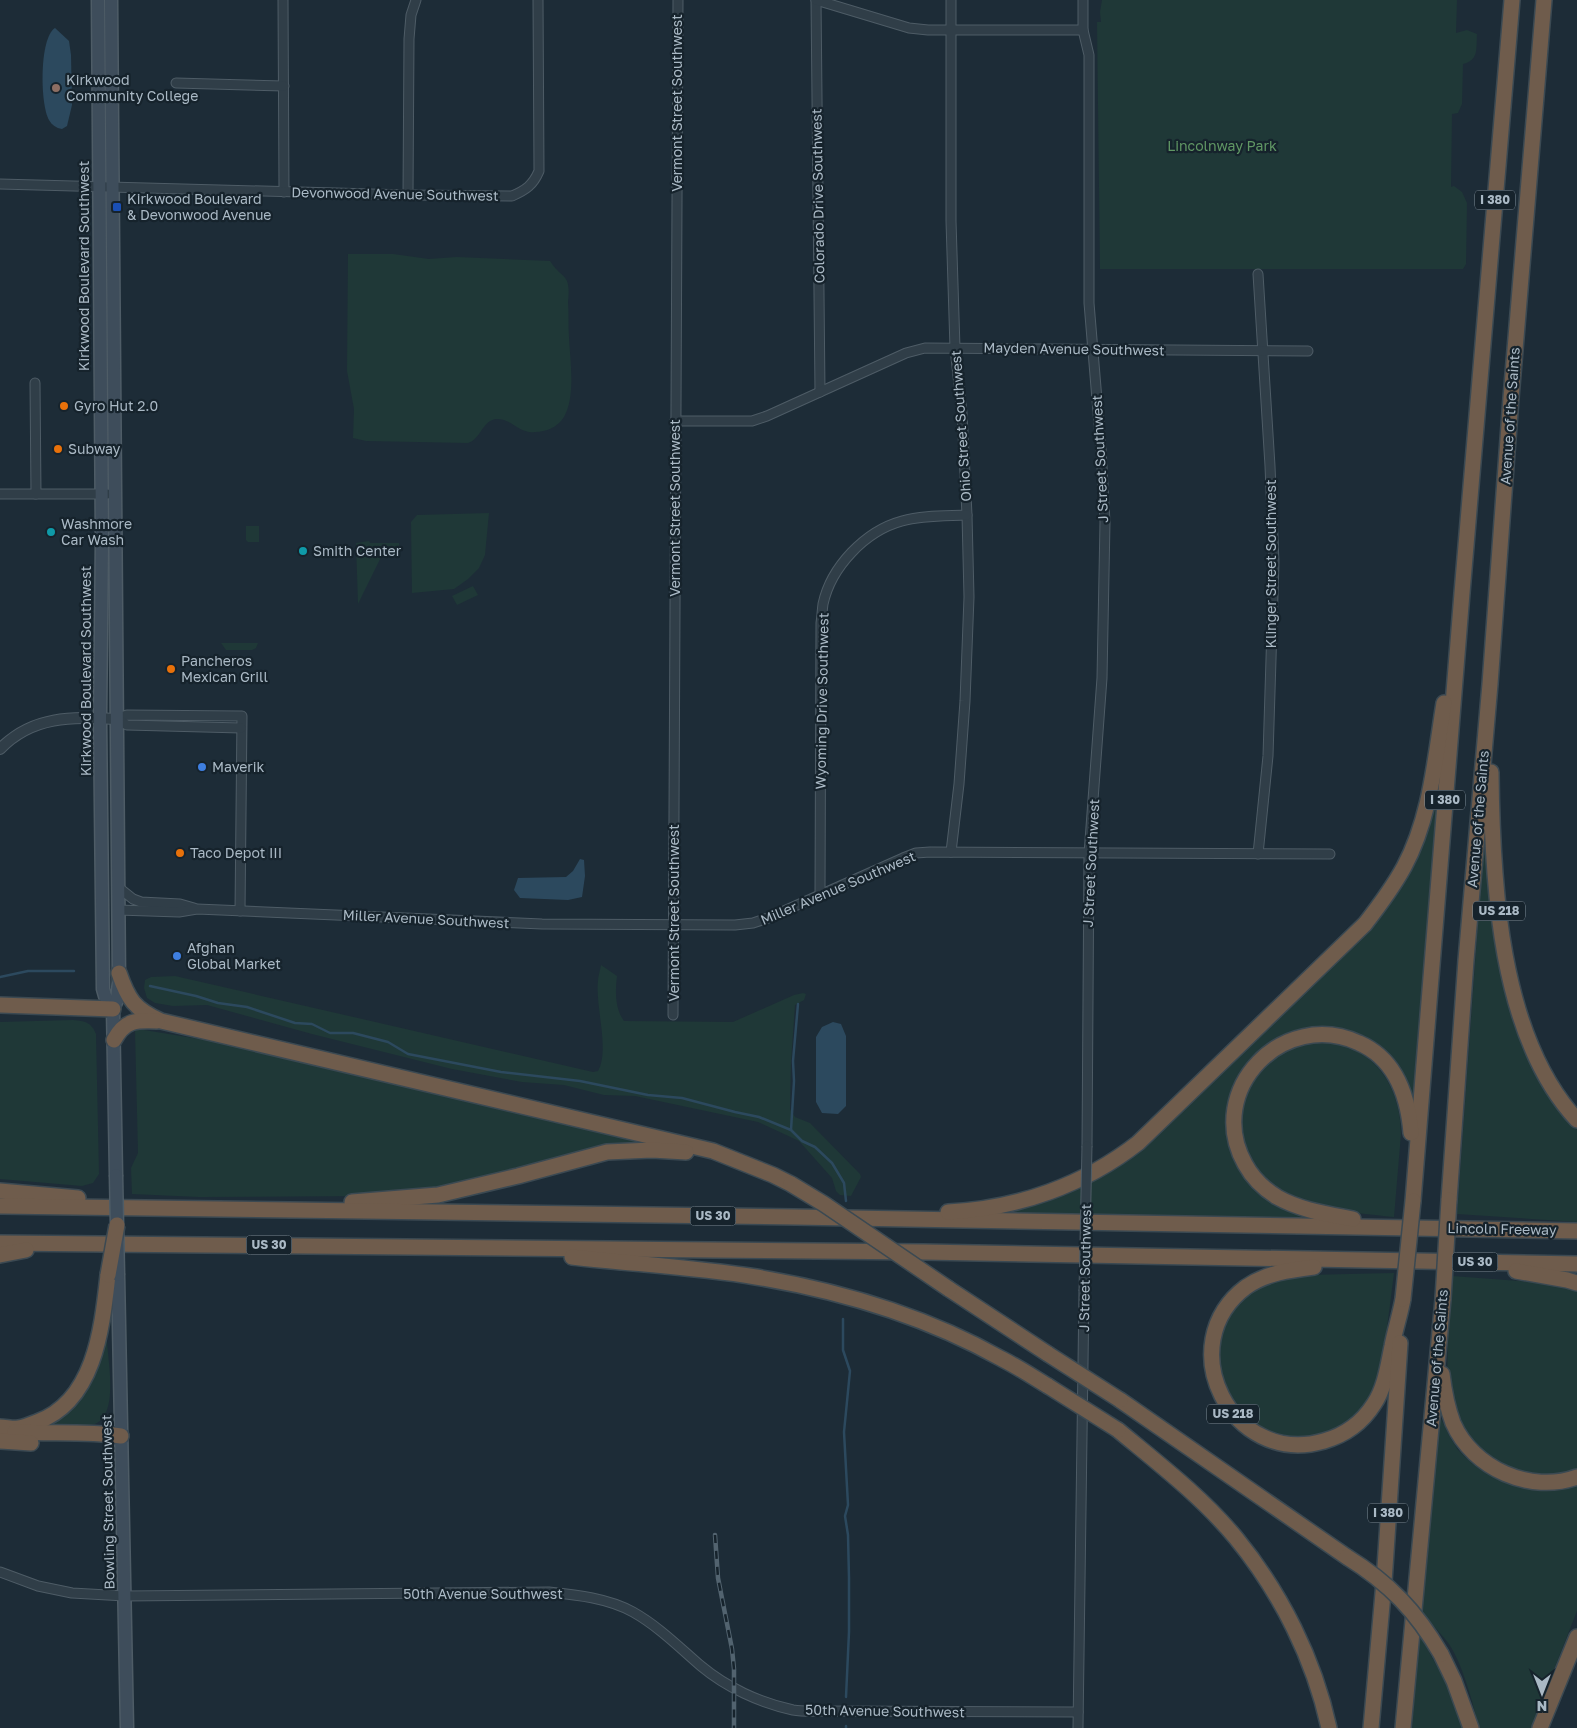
<svg xmlns="http://www.w3.org/2000/svg" width="1577" height="1728" viewBox="0 0 1577 1728" font-family="'Golos Text',sans-serif">
  <style>
    .green { fill: #1f3837 }
    .water { fill: #2c495e }
    .lines { fill: none; stroke-linecap: round; stroke-linejoin: round }
    .stream { stroke: #2c495e; stroke-width: 2.5 }
    .minor-casing { stroke: #4e5c66; stroke-width: 11 }
    .tertiary-casing { stroke: #4e5c66; stroke-width: 12 }
    .secondary-casing { stroke: #4e5c66; stroke-width: 15 }
    .motorway-casing { stroke: #3b4952; stroke-width: 18 }
    .minor { stroke: #303e48; stroke-width: 9 }
    .tertiary { stroke: #303e48; stroke-width: 10 }
    .secondary { stroke: #3e4d5b; stroke-width: 12 }
    .motorway { stroke: #6f5c4c; stroke-width: 15 }
    .rail-casing { stroke: #52636f; stroke-width: 4.5 }
    .rail { stroke: #16232c; stroke-width: 2.5; stroke-dasharray: 8; stroke-linecap: butt }
    .minor-bridge-casing { stroke: #4e5c66; stroke-width: 11; stroke-linecap: butt }
    .secondary-bridge-casing { stroke: #4e5c66; stroke-width: 15; stroke-linecap: butt }
    .motorway-bridge-casing { stroke: #3b4952; stroke-width: 18; stroke-linecap: butt }
    .minor-bridge { stroke: #303e48; stroke-width: 9 }
    .secondary-bridge { stroke: #3e4d5b; stroke-width: 12 }
    .motorway-bridge { stroke: #6f5c4c; stroke-width: 15 }
    .education-dot { fill: #8d6e63; stroke: #16232c; stroke-width: 2 }
    .transit-dot { fill: #1a4fb4; stroke: #16232c; stroke-width: 2 }
    .food-dot { fill: #e8710a; stroke: #16232c; stroke-width: 2 }
    .culture-dot { fill: #0f9aa8; stroke: #16232c; stroke-width: 2 }
    .shop-dot { fill: #3f7fe0; stroke: #16232c; stroke-width: 2 }
    .labels { text-anchor: middle; stroke-width: 4.5; stroke-linejoin: round; paint-order: stroke }
    .shield { fill: #16232c; stroke: #7e8c97; stroke-width: 1 }
    .shield-label { font-size: 12px; font-weight: bold; fill: #aab9c5 }
    .poi-label { font-size: 14px; fill: #aab9c5; stroke: #16232c; text-anchor: start }
    .street-label { font-size: 14px; fill: #aab9c5; stroke: #16232c }
    .park-label { font-size: 14px; fill: #609764; stroke: #16232c }
  </style>
  <rect width="100%" height="100%" fill="#1d2c37"/>
  <g class="green">
    <path d="M1102,0H1457L1456,33L1467,30L1477,34C1476,49 1479,60 1463,64L1462,104L1458,113L1452,114L1451,187L1454,186L1462,192L1467,203L1466,264L1463,269H1100L1097,22H1101L1100,12Z"/>
    <path d="M348,254H393L429,259L457,257L550,261C563,281 571,272 568,302C569,314 568,325 569,337C570,360 576,396 564,417C558,427 546,432 535,432C519,434 511,418 496,419C482,421 481,439 468,443L366,441L353,438L354,409L347,371Z"/>
    <polygon points="489,513 485,555 479,568 468,579 454,589 412,593 411,522 417,515"/>
    <polygon points="246,526 259,526 259,542 248,542 246,540"/>
    <polygon points="369,541 370,543 399,543 399,553 383,553 358,604 356,543"/>
    <polygon points="473,586 478,595 457,605 452,596"/>
    <polygon points="221,643 258,643 256,648 252,650 226,650"/>
    <path d="M1439,781L1413,1096H1410L1390,1060L1308,1030L1287,1035L1271,1044L1255,1056L1241,1073L1231,1097L1234,1155L1304,1214L1303,1219L1016,1213L1015,1209C1044,1203 1071,1191 1097,1178L1375,918Z"/>
    <polygon points="1484,838 1491,904 1542,1081 1577,1130 1577,1222 1457,1214"/>
    <path d="M601,965L617,976C615,991 615,1009 624,1021L733,1022L794,995L803,993L806,994L804,1000L795,1005L791,1062L790,1109L795,1117L810,1123L860,1174L861,1177L851,1196L840,1195L836,1191L832,1178L799,1141L758,1122L635,1096L604,1095L564,1085L522,1082L452,1069L312,1034L207,1005L173,1006L155,1003L147,998L144,988L145,980L151,977L175,976L593,1072L598,1071C610,1050 595,1006 598,981C598,976 600,971 601,965Z"/>
    <path d="M73,1020C85,1021 91,1022 96,1034L99,1174L93,1183L82,1186L0,1179V1022Z"/>
    <polygon points="138,1029 230,1044 646,1143 457,1186 370,1196 199,1197 132,1194 131,1168 138,1153 135,1031"/>
    <path d="M1318,1042C1371,1042 1401,1084 1401,1134L1394,1217C1363,1214 1315,1209 1286,1195C1282,1193 1278,1189 1274,1186C1235,1156 1230,1104 1264,1066C1277,1051 1299,1045 1318,1042Z"/>
    <polygon points="1394,1273 1381,1375 1365,1408 1342,1428 1307,1441 1254,1427 1228,1400 1216,1357 1225,1322 1235,1307 1249,1292 1280,1278 1305,1275"/>
    <polygon points="1452,1276 1560,1284 1577,1289 1577,1471 1540,1479 1498,1467 1467,1439 1447,1384 1448,1335"/>
    <path d="M103,1341H107C108,1362 119,1414 95,1424C85,1427 56,1426 44,1426C84,1404 95,1385 103,1341Z"/>
    <path d="M1440,1417C1445,1426 1449,1437 1455,1445C1457,1450 1462,1453 1465,1457C1495,1486 1537,1496 1577,1484V1611L1531,1728H1479C1473,1704 1463,1665 1449,1644C1441,1633 1430,1623 1421,1612L1436,1419Z"/>
    <polygon points="1419,1634 1453,1695 1462,1728 1412,1728"/>
  </g>
  <g class="water">
    <path d="M55,28L69,41L71,55L72,105L67,126L62,129C56,128 52,125 49,120C40,105 39,38 55,28Z"/>
    <polygon points="580,859 584,860 585,876 582,897 568,900 520,898 514,890 518,878 566,877 573,871"/>
    <polygon points="833,1022 841,1024 846,1036 846,1106 838,1114 822,1113 816,1102 816,1037 822,1027"/>
  </g>
  <g class="lines">
    <g class="stream">
      <polyline points="0,977 28,971 74,971"/>
      <polyline points="150,986 196,996 218,1003 247,1007 295,1023 312,1024 330,1033 353,1033 388,1042 408,1054 501,1072 580,1081 648,1095 682,1098 735,1112 759,1117 791,1130 802,1141 815,1147 832,1163 844,1183 846,1201"/>
      <polyline points="791,1130 794,1081 793,1061 798,1004"/>
      <polyline points="843,1319 843,1350 850,1371 844,1432 848,1505 845,1516 848,1535 849,1578 849,1632 846,1697"/>
      <polyline points="846,1726 846,1728"/>
    </g>
    <g class="minor-casing">
      <g id="minor">
        <polyline points="283,0 284,192"/>
        <polyline points="816,0 820,392"/>
        <polyline points="816,0 909,28 928,30 1083,30"/>
        <polyline points="951,0 951,221 955,348 962,413 967,515 969,597 965,701 959,784 951,852"/>
        <polyline points="1083,0 1083,30 1089,55 1089,303 1101,448 1105,522 1102,678 1089,854 1087,1146"/>
        <polyline points="176,83 284,86"/>
        <path d="M0,184L408,195L512,196C526,190 533,185 539,171L538,0"/>
        <polyline points="408,195 409,39 411,15 416,0"/>
        <polyline points="1258,274 1270,466 1274,562 1268,756 1258,854"/>
        <polyline points="35,383 36,494"/>
        <polyline points="675,421 752,421 767,416 906,353 925,348 1308,351"/>
        <polyline points="0,494 107,494"/>
        <polyline points="116,719 127,715 242,716 240,911"/>
        <polyline points="116,719 127,725 241,728"/>
        <polyline points="118,887 133,899 141,902 180,904 194,908"/>
        <path d="M820,894L821,623C822,617 822,611 823,604C831,567 865,531 902,521C923,515 946,516 967,515"/>
        <polyline points="118,910 179,912 197,909 542,924 735,925 753,923 768,918 903,858 916,853 930,852 1330,854"/>
        <polyline points="673,1015 678,0"/>
        <path d="M0,1572L38,1586L72,1593L125,1596L548,1592C577,1595 607,1598 633,1612C658,1626 679,1647 701,1666C726,1687 760,1703 793,1710C804,1712 816,1711 827,1711L1078,1712"/>
        <polyline points="1078,1728 1084,1291"/>
      </g>
    </g>
    <g class="tertiary-casing">
      <path id="tertiary" d="M0,749C33,715 72,717 116,719"/>
    </g>
    <g class="secondary-casing">
      <g id="secondary">
        <polyline points="98,0 102,541 100,718 103,989 105,996 113,1009"/>
        <polyline points="111,0 119,982 117,1000 113,1009 116,1175"/>
        <polyline points="118,1275 127,1728"/>
      </g>
    </g>
    <g class="motorway-casing">
      <g id="motorway">
        <path d="M1491,772C1492,881 1499,1036 1577,1120"/>
        <path d="M119,973C128,999 134,1009 161,1021L713,1151L773,1175L791,1184"/>
        <polyline points="0,1005 113,1009"/>
        <path d="M114,1040C125,1020 136,1020 157,1021"/>
        <polyline points="0,1191 78,1198"/>
        <polyline points="1449,1200 1466,960 1490,684 1511,398 1544,0"/>
        <polyline points="1413,1201 1462,593 1512,0"/>
        <polyline points="352,1202 438,1195 518,1176 607,1152 652,1150 686,1152"/>
        <polyline points="0,1206 795,1217 1577,1231"/>
        <path d="M948,1212C1017,1209 1084,1185 1138,1143L1365,924C1379,906 1393,887 1404,867C1431,817 1435,758 1444,703"/>
        <path d="M1353,1219C1327,1214 1300,1210 1277,1197C1264,1189 1252,1177 1245,1164C1204,1090 1283,1008 1359,1043C1396,1059 1408,1096 1411,1133"/>
        <polyline points="0,1243 924,1252 1577,1264"/>
        <polyline points="0,1255 26,1250"/>
        <path d="M572,1257C633,1264 695,1267 756,1277C841,1291 927,1317 1002,1359C1018,1367 1033,1377 1048,1386"/>
        <path d="M1314,1267C1290,1270 1266,1273 1246,1287C1170,1344 1231,1468 1324,1441C1345,1435 1362,1423 1374,1404C1385,1388 1388,1365 1392,1346C1395,1330 1400,1315 1403,1299"/>
        <polyline points="1516,1271 1567,1280 1577,1283"/>
        <polyline points="949,1289 1048,1354"/>
        <path d="M1442,1374C1444,1391 1447,1407 1453,1423C1473,1469 1531,1494 1577,1477"/>
        <polyline points="1120,1400 1347,1557"/>
        <path d="M0,1427C6,1427 13,1429 19,1428C25,1427 32,1424 37,1422C95,1401 102,1328 108,1275"/>
        <path d="M1118,1430C1159,1464 1202,1497 1236,1538C1281,1593 1314,1659 1329,1728"/>
        <path d="M15,1432C51,1434 86,1431 121,1436"/>
        <polyline points="0,1441 31,1443"/>
        <polyline points="1441,1654 1454,1681 1471,1728"/>
        <polyline points="1371,1728 1384,1582 1400,1343"/>
        <polyline points="1403,1728 1443,1299"/>
        <polyline points="1540,1728 1577,1637"/>
      </g>
    </g>
    <use href="#minor" class="minor"/>
    <use href="#tertiary" class="tertiary"/>
    <use href="#secondary" class="secondary"/>
    <use href="#motorway" class="motorway"/>
    <g class="rail-casing">
      <polyline id="rail" points="715,1535 718,1578 732,1649 734,1669 734,1728"/>
    </g>
    <use href="#rail" class="rail"/>
    <g class="minor-bridge-casing">
      <polyline id="minor-bridge" points="1084,1291 1087,1146"/>
    </g>
    <g class="secondary-bridge-casing">
      <polyline id="secondary-bridge" points="116,1175 118,1275"/>
    </g>
    <g class="motorway-bridge-casing">
      <g id="motorway-bridge">
        <polyline points="791,1184 824,1204 949,1289"/>
        <polyline points="108,1275 117,1225"/>
        <polyline points="1403,1299 1413,1201"/>
        <polyline points="1443,1299 1449,1200"/>
        <polyline points="1048,1354 1120,1400"/>
        <polyline points="1048,1386 1118,1430"/>
        <path d="M1347,1557C1389,1583 1416,1611 1441,1654"/>
      </g>
    </g>
    <use href="#minor-bridge" class="minor-bridge"/>
    <use href="#secondary-bridge" class="secondary-bridge"/>
    <use href="#motorway-bridge" class="motorway-bridge"/>
  </g>
  <circle class="education-dot" cx="56" cy="88" r="5"/>
  <rect class="transit-dot" x="112" y="202" width="10" height="10" rx="2.5"/>
  <g class="food-dot">
    <circle cx="64" cy="406" r="5"/>
    <circle cx="58" cy="449" r="5"/>
    <circle cx="171" cy="669" r="5"/>
    <circle cx="180" cy="853" r="5"/>
  </g>
  <g class="culture-dot">
    <circle cx="51" cy="532" r="5"/>
    <circle cx="303" cy="551" r="5"/>
  </g>
  <g class="shop-dot">
    <circle cx="202" cy="767" r="5"/>
    <circle cx="177" cy="956" r="5"/>
  </g>
  <g class="labels">
    <g class="shield">
      <rect x="1475" y="190.5" width="40" height="19" rx="4"/>
      <rect x="1425" y="790.5" width="40" height="19" rx="4"/>
      <rect x="1473" y="901.5" width="52" height="19" rx="4"/>
      <rect x="690.5" y="1206.5" width="45" height="19" rx="4"/>
      <rect x="246.5" y="1235.5" width="45" height="19" rx="4"/>
      <rect x="1452.5" y="1252.5" width="45" height="19" rx="4"/>
      <rect x="1207" y="1404.5" width="52" height="19" rx="4"/>
      <rect x="1368" y="1503.5" width="40" height="19" rx="4"/>
    </g>
    <g class="shield-label">
      <text x="1495" y="204">I 380</text>
      <text x="1445" y="804">I 380</text>
      <text x="1499" y="915">US 218</text>
      <text x="713" y="1220">US 30</text>
      <text x="269" y="1249">US 30</text>
      <text x="1475" y="1266">US 30</text>
      <text x="1233" y="1418">US 218</text>
      <text x="1388" y="1517">I 380</text>
    </g>
    <g class="poi-label">
      <text x="66" y="85">Kirkwood<tspan x="66" dy="16">Community College</tspan></text>
      <text x="127" y="204">Kirkwood Boulevard<tspan x="127" dy="16">&amp; Devonwood Avenue</tspan></text>
      <text x="74" y="411">Gyro Hut 2.0</text>
      <text x="68" y="454">Subway</text>
      <text x="61" y="529">Washmore<tspan x="61" dy="16">Car Wash</tspan></text>
      <text x="313" y="556">Smith Center</text>
      <text x="181" y="666">Pancheros<tspan x="181" dy="16">Mexican Grill</tspan></text>
      <text x="212" y="772">Maverik</text>
      <text x="190" y="858">Taco Depot III</text>
      <text x="187" y="953">Afghan<tspan x="187" dy="16">Global Market</tspan></text>
    </g>
    <g class="street-label">
      <text transform="translate(677 103) rotate(-90)" y="5">Vermont Street Southwest</text>
      <text transform="translate(395 194) rotate(1)" y="5">Devonwood Avenue Southwest</text>
      <text transform="translate(818 196) rotate(-91)" y="5">Colorado Drive Southwest</text>
      <text transform="translate(84 266) rotate(-90)" y="5">Kirkwood Boulevard Southwest</text>
      <text transform="translate(1074 349) rotate(1)" y="5">Mayden Avenue Southwest</text>
      <text transform="translate(1510 416) rotate(-86)" y="5">Avenue of the Saints</text>
      <text transform="translate(961 426) rotate(-94)" y="5">Ohio Street Southwest</text>
      <text transform="translate(1100 459) rotate(-93)" y="5">J Street Southwest</text>
      <text transform="translate(675 508) rotate(-90)" y="5">Vermont Street Southwest</text>
      <text transform="translate(1271 564) rotate(-90)" y="5">Klinger Street Southwest</text>
      <text transform="translate(86 671) rotate(-90)" y="5">Kirkwood Boulevard Southwest</text>
      <text transform="translate(822 701) rotate(-89)" y="5">Wyoming Drive Southwest</text>
      <text transform="translate(1478 819) rotate(-85)" y="5">Avenue of the Saints</text>
      <text transform="translate(1091 863) rotate(-87)" y="5">J Street Southwest</text>
      <text transform="translate(838 888) rotate(-23)" y="5">Miller Avenue Southwest</text>
      <text transform="translate(674 913) rotate(-90)" y="5">Vermont Street Southwest</text>
      <text transform="translate(426 919) rotate(3)" y="5">Miller Avenue Southwest</text>
      <text transform="translate(1502 1229) rotate(1)" y="5">Lincoln Freeway</text>
      <text transform="translate(1085 1268) rotate(-89)" y="5">J Street Southwest</text>
      <text transform="translate(1437 1358) rotate(-85)" y="5">Avenue of the Saints</text>
      <text transform="translate(108 1502) rotate(-91)" y="5">Bowling Street Southwest</text>
      <text x="483" y="1599">50th Avenue Southwest</text>
      <text transform="translate(885 1711) rotate(1)" y="5">50th Avenue Southwest</text>
    </g>
    <g class="park-label">
      <text x="1222" y="151">Lincolnway Park</text>
    </g>
  </g>
  <g transform="translate(1542 1693) rotate(180)" stroke="#16232c" stroke-width="4" paint-order="stroke">
  <path d="M0-4L9 19L0 12L-9 19Z" fill="#aab9c5"/>
  <text y="-8" font-size="14" font-weight="bold" text-anchor="middle" fill="#aab9c5">N</text>
  </g>
</svg>
